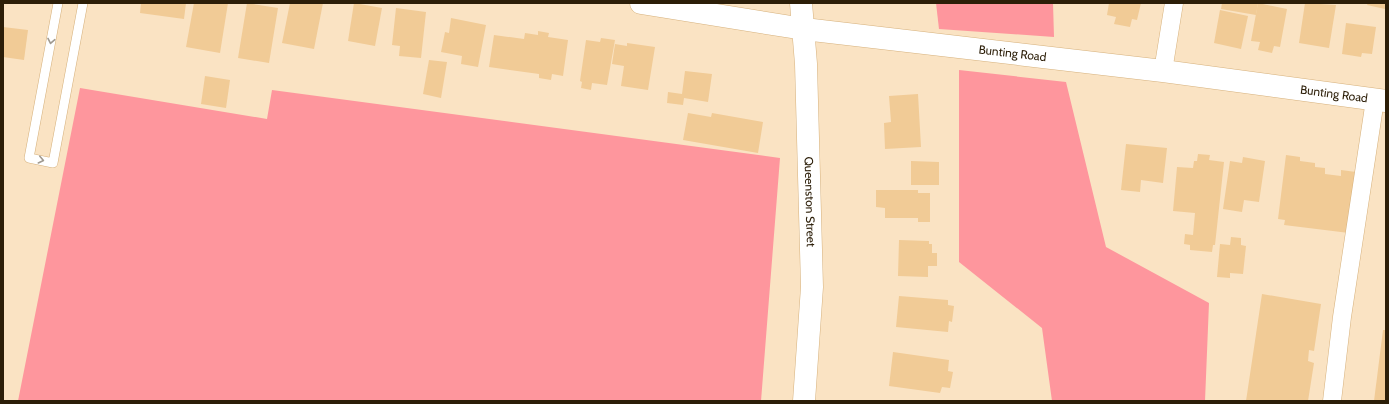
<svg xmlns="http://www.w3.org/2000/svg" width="1389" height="404" viewBox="0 0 1389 404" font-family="Cabin,sans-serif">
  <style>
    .green { fill: #fe969d }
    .building { fill: #f1cb96 }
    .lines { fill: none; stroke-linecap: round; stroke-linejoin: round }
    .service-casing { stroke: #d6b17c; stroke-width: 10 }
    .minor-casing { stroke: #d6b17c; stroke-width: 19 }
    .tertiary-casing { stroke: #d6b17c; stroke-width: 23 }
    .secondary-casing { stroke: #d6b17c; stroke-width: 23 }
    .service { stroke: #fff; stroke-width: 9 }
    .minor { stroke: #fff; stroke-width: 18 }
    .tertiary { stroke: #fff; stroke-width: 22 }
    .secondary { stroke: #fff; stroke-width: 22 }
    .oneway { stroke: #a09a90 }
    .labels { text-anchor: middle; stroke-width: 3; stroke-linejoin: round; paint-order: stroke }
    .street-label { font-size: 12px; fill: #2c1e08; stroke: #fff }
  </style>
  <rect width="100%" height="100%" fill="#fae3c3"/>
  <g class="green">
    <polygon points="936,3 1053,3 1054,37 939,29"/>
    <polygon points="959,70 1066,82 1106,247 1209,303 1205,401 1052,401 1042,328 959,262"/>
    <polygon points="80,88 267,119 272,90 780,158 761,401 18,401"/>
  </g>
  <g class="building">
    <polygon points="141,3 186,3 184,19 140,13"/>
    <polygon points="194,3 228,3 220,53 186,47"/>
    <polygon points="247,3 278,8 269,63 238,58"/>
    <polygon points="290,3 323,3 314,49 282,43"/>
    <polygon points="354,3 382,8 375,46 348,41"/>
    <polygon points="1109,3 1141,3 1137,20 1132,19 1130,27 1114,24 1116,17 1107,15"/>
    <polygon points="1222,3 1258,3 1256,15 1221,9"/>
    <polygon points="1258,3 1287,9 1280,47 1274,46 1272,53 1258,50 1260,42 1251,41"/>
    <polygon points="1305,3 1336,5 1329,48 1299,43"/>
    <polygon points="1368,3 1386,3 1385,9 1367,5"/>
    <polygon points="396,8 426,12 421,58 399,56 400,46 392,45"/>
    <polygon points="1220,10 1248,16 1241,49 1214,43"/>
    <polygon points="451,18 486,25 478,67 461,64 462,56 441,52 445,32 449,33"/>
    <polygon points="1346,23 1376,27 1372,54 1362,53 1361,57 1342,54"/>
    <polygon points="3,27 28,30 24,60 3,57"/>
    <polygon points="538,31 549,33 548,37 568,40 563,76 552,74 551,80 539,78 539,74 489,67 494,35 524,39 525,33 538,35"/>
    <polygon points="601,38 615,40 607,85 592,83 591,90 581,88 582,82 580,81 586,40 600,42"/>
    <polygon points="627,43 655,47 648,90 621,86 624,66 612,64 615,44 627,46"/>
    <polygon points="429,60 447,62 441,98 423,94"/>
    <polygon points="685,71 712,74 708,102 684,98 683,105 667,103 668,92 682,94"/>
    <polygon points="205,76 230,80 226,108 201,104"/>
    <polygon points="918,94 921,147 885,149 884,123 891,122 889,96"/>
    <polygon points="688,113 711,117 712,113 763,122 758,153 683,140"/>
    <polygon points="1126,144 1167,148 1163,183 1141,180 1140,192 1121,190"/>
    <polygon points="1198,154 1210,155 1209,160 1224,162 1215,245 1213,245 1212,252 1190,250 1190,245 1184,244 1185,234 1193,235 1195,213 1173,211 1177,167 1193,168 1194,161 1197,161"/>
    <polygon points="1286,155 1300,157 1300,161 1315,163 1315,167 1325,168 1325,174 1341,176 1341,170 1356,172 1349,233 1284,225 1285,220 1278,219"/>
    <polygon points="1243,157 1265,161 1259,202 1244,200 1242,212 1223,209 1230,161 1242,163"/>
    <polygon points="911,161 939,162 939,185 911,185"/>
    <polygon points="876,190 918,190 918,193 930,193 930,222 918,222 918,218 885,218 885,208 876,207"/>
    <polygon points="1231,237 1241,238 1241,245 1246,246 1243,274 1230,273 1230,278 1217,277 1220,244 1230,245"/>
    <polygon points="899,240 929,241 929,244 932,244 932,253 937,253 937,266 928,266 928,277 898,276"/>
    <polygon points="1262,294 1321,304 1314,351 1309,350 1308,361 1314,363 1308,401 1246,401"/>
    <polygon points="899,296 948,300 948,305 954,306 952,322 949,321 948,332 896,327"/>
    <polygon points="1383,330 1386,330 1386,401 1374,401"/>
    <polygon points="893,352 949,360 948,371 953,372 950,388 942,387 940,393 889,386"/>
  </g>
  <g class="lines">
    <g class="service-casing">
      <polyline id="service" points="58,3 29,158 53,163 83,3"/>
    </g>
    <g class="minor-casing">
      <g id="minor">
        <polyline points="1163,71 1174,3"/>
        <polyline points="1332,401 1342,317 1375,100"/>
      </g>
    </g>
    <g class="tertiary-casing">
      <g id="tertiary">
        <path id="s1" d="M804,29L1163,71L1386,101"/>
      </g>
    </g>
    <g class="secondary-casing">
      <g id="secondary">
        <polyline points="641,3 804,29"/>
        <path id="s2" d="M801,3L806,64L812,287L804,401"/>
      </g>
    </g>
    <use href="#service" class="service"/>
    <use href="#minor" class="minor"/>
    <use href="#tertiary" class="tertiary"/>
    <use href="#secondary" class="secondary"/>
  </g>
  <defs><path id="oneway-chevron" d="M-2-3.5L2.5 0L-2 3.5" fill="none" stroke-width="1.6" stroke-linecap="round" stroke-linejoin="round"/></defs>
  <g class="oneway">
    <use href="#oneway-chevron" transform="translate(51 41) rotate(101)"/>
    <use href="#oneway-chevron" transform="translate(41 160) rotate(13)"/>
  </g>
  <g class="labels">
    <g class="street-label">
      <text dy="4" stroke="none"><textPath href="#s1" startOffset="210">Bunting Road</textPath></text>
      <text dy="4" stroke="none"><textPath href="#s1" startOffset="534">Bunting Road</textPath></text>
      <text dy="4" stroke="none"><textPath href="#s2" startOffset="199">Queenston Street</textPath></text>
    </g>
  </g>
  <rect width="1389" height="404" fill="none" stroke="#2c1e08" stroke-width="8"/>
</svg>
